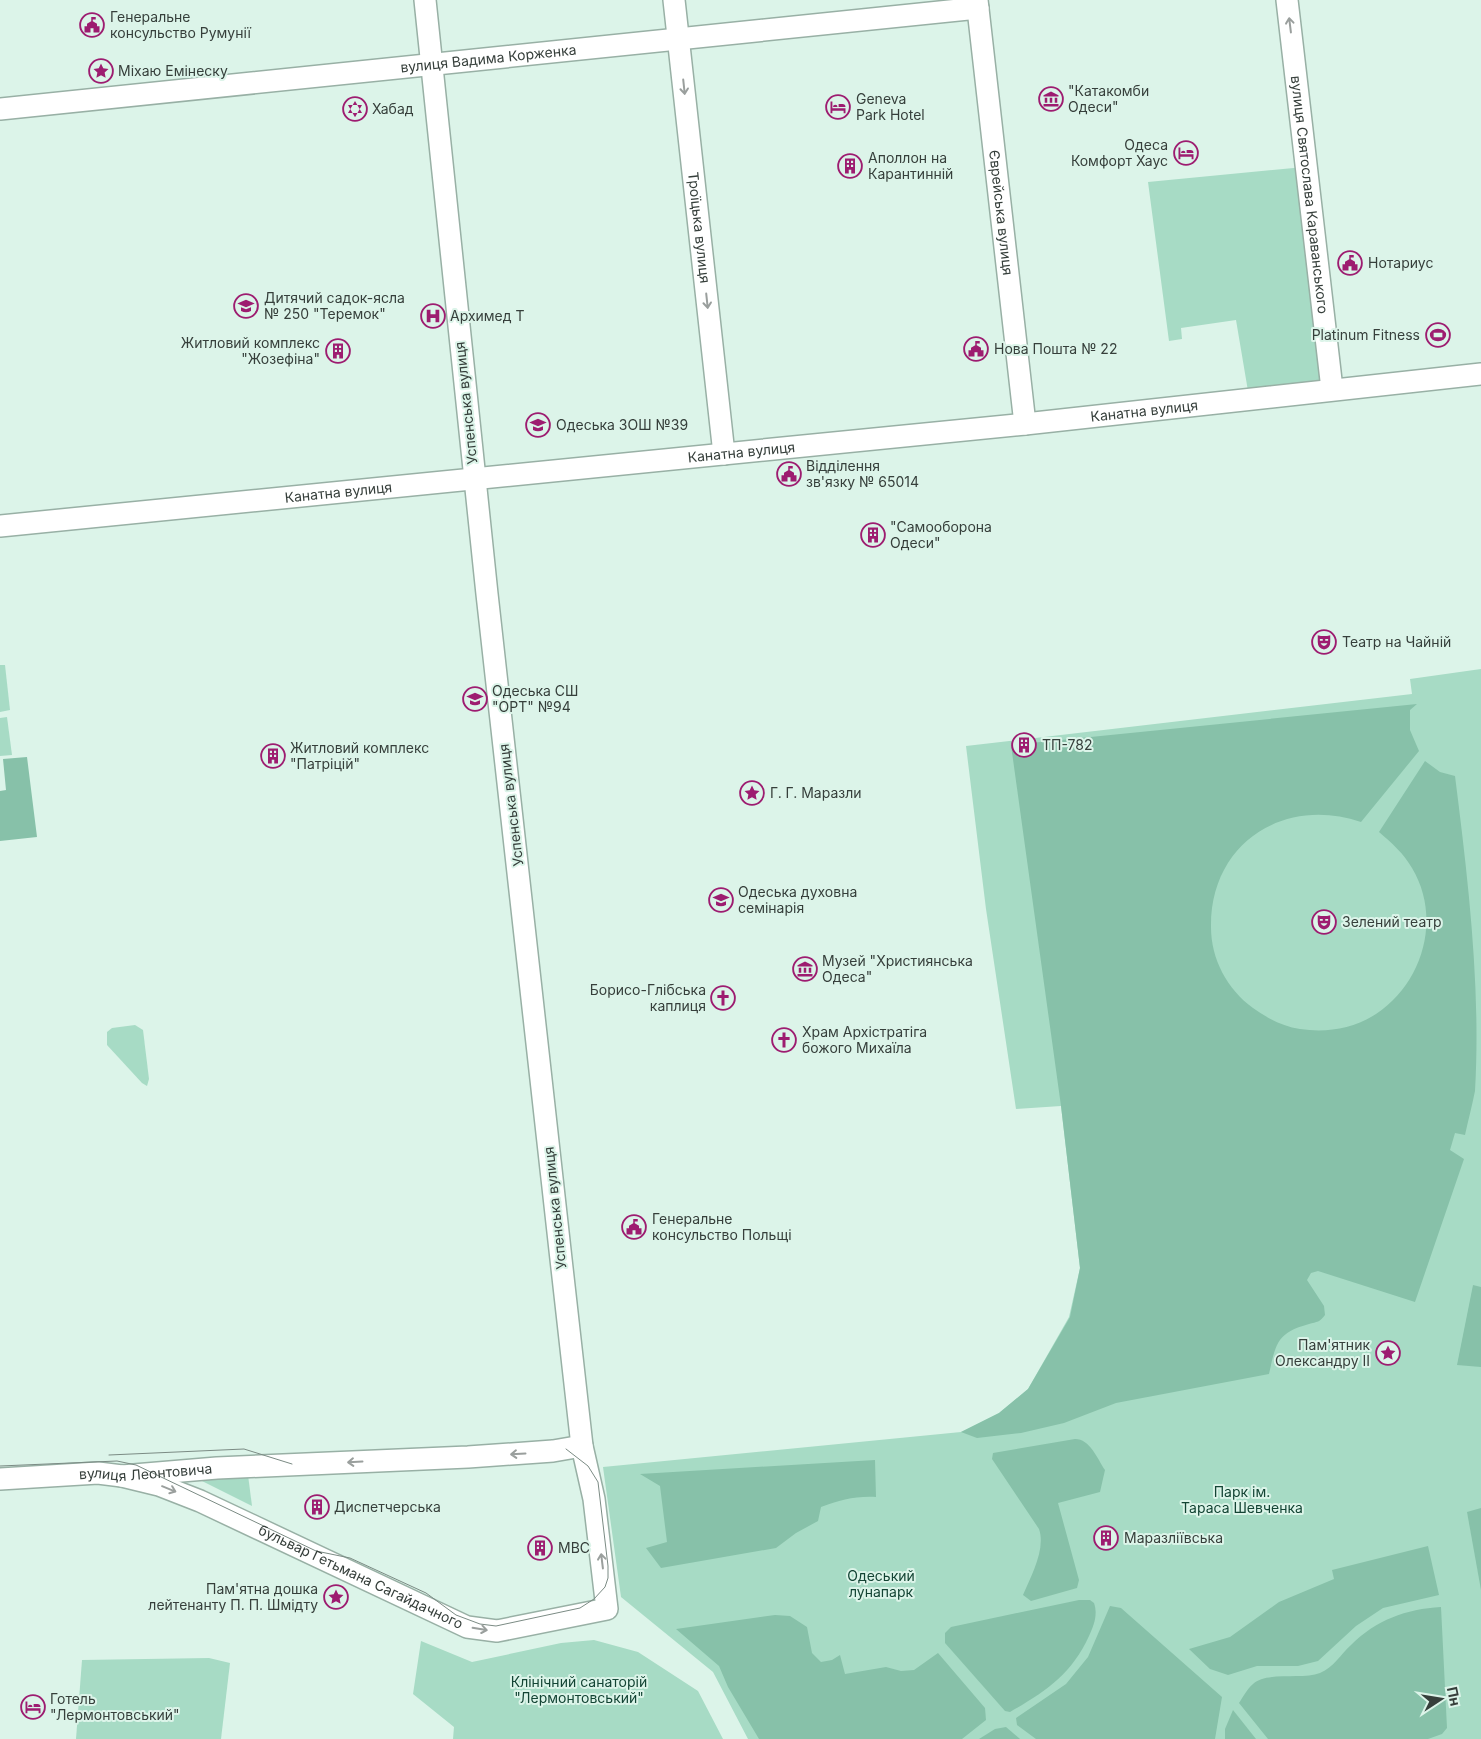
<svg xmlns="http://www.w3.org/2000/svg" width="1481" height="1739" viewBox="0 0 1481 1739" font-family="Inter,sans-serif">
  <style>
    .green { fill: #a7dbc5 }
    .forest { fill: #87c1a9 }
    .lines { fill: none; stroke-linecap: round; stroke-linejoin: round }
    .secondary-casing { stroke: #98b0a5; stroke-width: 24 }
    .secondary { stroke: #fff; stroke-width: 21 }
    .tram { stroke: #7b8b84; stroke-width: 1 }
    .oneway { stroke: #9a9f9d }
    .labels { text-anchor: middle; stroke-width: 4; stroke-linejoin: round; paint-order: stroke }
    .poi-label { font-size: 14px; fill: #363f3b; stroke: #dcf4e9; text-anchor: start }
    .street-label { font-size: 14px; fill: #363f3b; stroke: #dcf4e9 }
    .park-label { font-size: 14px; fill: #134434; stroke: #dcf4e9 }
  </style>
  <rect width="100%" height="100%" fill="#dcf4e9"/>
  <g class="green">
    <polygon points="1304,167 1332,388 1249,397 1236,320 1181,328 1182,339 1169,341 1148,182"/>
    <polygon points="0,665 5,665 10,710 0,712"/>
    <polygon points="1481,669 1481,1739 748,1739 713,1672 621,1597 603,1467 961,1432 999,1413 1028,1389 1069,1317 1080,1268 1061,1106 1016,1109 986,909 966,746 1412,694 1410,679"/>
    <polygon points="7,717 12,755 0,756 0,718"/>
    <polygon points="135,1025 143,1030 149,1079 147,1086 142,1083 107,1045 107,1032 112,1028"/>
    <polygon points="248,1475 252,1506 202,1481 203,1479"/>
    <polygon points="594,1640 638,1652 698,1691 723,1739 453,1739 454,1727 413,1694 421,1641 472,1662 561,1643"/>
    <polygon points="209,1658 230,1663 221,1739 76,1739 82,1660"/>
  </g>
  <g class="forest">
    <path d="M1417,704L1410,710V730L1419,751L1361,822C1284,796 1210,843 1211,927C1211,959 1227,989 1253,1008C1267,1018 1282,1026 1300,1029C1326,1033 1353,1029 1376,1014C1423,983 1442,918 1412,868C1404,854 1392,843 1379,832L1425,761L1440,772L1455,776C1468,879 1481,987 1475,1091C1472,1106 1468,1121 1465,1135L1455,1133L1450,1150L1464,1159L1415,1302L1318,1271L1311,1273L1307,1280L1324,1306L1325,1315C1320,1322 1317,1322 1309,1324C1276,1333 1276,1344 1269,1374L1116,1403L1064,1423L1021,1433L977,1438L961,1432L999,1413L1028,1389L1070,1317L1080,1268L1061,1106L1011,745Z"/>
    <polygon points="27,757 37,837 0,841 0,791 6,790 3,759"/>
    <polygon points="1473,1285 1481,1287 1481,1367 1457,1365"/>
    <path d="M1075,1439C1090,1439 1097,1458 1105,1470L1100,1492L1058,1503L1079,1580L1077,1588L1031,1601L1023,1595C1031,1576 1046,1549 1039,1529L992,1459L993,1453Z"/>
    <path d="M875,1460L876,1497C855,1496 840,1500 821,1507L818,1521L796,1533L776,1548L661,1568L646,1548L667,1542L660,1486L640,1474Z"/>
    <polygon points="1481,1508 1481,1590 1467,1512"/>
    <polygon points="1428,1546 1439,1595 1383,1608 1356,1626 1318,1661 1298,1666 1257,1666 1228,1675 1210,1669 1189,1649 1230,1637 1279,1602 1334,1579 1332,1570"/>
    <path d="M1079,1600H1090L1094,1603C1098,1615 1094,1625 1089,1636C1071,1675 1046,1691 1010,1712L1005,1711L945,1643V1633L951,1627Z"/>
    <polygon points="1110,1606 1121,1608 1222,1697 1215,1739 1036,1739 1017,1725 1016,1718 1066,1684 1088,1657"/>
    <path d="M1441,1607L1447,1728L1442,1734L1428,1739H1268L1239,1703C1243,1697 1247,1689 1253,1684C1267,1671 1302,1680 1320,1673C1334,1667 1340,1655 1351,1645C1376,1620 1406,1609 1441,1607Z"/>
    <polygon points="775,1615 790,1616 807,1627 812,1653 821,1662 832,1660 840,1655 845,1674 886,1667 901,1671 914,1670 938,1653 985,1708 986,1720 962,1739 759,1739 728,1687 719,1666 676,1629"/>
    <polygon points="1233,1710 1256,1739 1225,1739 1225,1729"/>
    <polygon points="1006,1727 1020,1739 979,1739 995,1729"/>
  </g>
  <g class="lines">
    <g class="secondary-casing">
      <g id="secondary">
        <path id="s1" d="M674,0L724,454"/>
        <path id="s2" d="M977,0L1025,424"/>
        <path id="s3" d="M1287,0L1332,389"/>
        <path id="s4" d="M0,109L978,8"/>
        <path id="s5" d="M0,526L1025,424L1481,374"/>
        <path id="s6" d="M122,1476L159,1485L200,1501L467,1627L497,1631L607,1609L594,1499L582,1446L562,1268L487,594L425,0"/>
        <path id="s7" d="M0,1479L98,1473L122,1476L217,1468L468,1457L553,1451L582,1446"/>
      </g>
    </g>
    <use href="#secondary" class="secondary"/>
    <g class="tram">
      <polyline points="109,1455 244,1449 292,1464"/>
      <polyline points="0,1466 117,1461 136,1465 316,1551 350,1558 426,1593 456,1615 480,1624 496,1626 580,1608 594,1599 605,1587 608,1578 608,1566 598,1482 588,1466 566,1449"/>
    </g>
  </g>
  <defs><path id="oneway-shaft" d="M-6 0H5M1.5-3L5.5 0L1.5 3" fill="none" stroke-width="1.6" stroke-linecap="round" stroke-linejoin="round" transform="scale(1.25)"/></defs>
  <g class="oneway">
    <use href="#oneway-shaft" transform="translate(1290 25) rotate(-97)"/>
    <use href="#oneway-shaft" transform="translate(684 87) rotate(84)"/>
    <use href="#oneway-shaft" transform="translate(707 301) rotate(84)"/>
    <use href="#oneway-shaft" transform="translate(518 1454) rotate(177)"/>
    <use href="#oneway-shaft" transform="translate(355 1462) rotate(177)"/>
    <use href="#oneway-shaft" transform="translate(169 1489) rotate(22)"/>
    <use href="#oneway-shaft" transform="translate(602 1561) rotate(-97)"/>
    <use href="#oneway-shaft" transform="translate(480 1629) rotate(9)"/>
  </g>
  <defs>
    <g id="civic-ring" transform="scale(1.25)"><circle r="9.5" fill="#dcf4e9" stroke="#9d1c70" stroke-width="1.5"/><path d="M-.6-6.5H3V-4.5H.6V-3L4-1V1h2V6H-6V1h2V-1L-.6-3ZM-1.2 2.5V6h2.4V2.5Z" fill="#9d1c70"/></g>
    <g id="sight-ring" transform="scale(1.25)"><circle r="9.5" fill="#dcf4e9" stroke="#9d1c70" stroke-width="1.5"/><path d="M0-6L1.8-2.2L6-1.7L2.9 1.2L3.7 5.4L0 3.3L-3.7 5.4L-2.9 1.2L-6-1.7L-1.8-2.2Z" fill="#9d1c70"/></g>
    <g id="museum-ring" transform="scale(1.25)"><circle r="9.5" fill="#dcf4e9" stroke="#9d1c70" stroke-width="1.5"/><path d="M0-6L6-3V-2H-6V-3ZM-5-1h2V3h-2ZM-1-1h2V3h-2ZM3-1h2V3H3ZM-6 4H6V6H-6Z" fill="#9d1c70"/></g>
    <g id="hotel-ring" transform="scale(1.25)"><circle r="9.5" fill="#dcf4e9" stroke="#9d1c70" stroke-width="1.5"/><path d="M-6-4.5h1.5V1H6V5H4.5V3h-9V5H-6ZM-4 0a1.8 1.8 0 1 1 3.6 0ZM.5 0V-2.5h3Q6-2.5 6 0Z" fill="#9d1c70"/></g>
    <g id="synagogue-ring" transform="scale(1.25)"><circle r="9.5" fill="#dcf4e9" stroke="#9d1c70" stroke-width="1.5"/><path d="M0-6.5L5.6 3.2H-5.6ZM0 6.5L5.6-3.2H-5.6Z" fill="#9d1c70"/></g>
    <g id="building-ring" transform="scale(1.25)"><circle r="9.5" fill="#dcf4e9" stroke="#9d1c70" stroke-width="1.5"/><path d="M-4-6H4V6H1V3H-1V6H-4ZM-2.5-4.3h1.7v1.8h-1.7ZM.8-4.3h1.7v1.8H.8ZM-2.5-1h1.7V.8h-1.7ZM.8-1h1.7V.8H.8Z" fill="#9d1c70"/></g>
    <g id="school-ring" transform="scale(1.25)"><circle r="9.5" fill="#dcf4e9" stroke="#9d1c70" stroke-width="1.5"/><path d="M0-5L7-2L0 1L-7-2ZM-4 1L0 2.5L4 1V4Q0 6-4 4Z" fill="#9d1c70"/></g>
    <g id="hospital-ring" transform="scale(1.25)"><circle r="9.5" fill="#dcf4e9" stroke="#9d1c70" stroke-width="1.5"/><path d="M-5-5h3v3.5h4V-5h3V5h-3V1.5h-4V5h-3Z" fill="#9d1c70"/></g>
    <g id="stadium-ring" transform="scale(1.25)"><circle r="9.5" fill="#dcf4e9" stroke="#9d1c70" stroke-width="1.5"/><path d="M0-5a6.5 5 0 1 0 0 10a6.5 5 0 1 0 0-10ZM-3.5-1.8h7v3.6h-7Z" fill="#9d1c70"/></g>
    <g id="theatre-ring" transform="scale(1.25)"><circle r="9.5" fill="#dcf4e9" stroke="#9d1c70" stroke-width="1.5"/><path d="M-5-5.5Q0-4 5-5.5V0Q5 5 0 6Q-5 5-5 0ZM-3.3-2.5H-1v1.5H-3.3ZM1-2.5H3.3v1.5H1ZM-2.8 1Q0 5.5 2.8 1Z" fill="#9d1c70"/></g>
    <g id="university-ring" transform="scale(1.25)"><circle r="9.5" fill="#dcf4e9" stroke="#9d1c70" stroke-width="1.5"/><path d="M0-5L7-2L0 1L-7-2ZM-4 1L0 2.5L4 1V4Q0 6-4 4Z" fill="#9d1c70"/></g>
    <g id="church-ring" transform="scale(1.25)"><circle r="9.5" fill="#dcf4e9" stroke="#9d1c70" stroke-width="1.5"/><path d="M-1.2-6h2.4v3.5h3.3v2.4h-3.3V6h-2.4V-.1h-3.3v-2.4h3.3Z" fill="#9d1c70"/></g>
  </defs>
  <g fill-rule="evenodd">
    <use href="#civic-ring" x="92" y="25"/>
    <use href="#sight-ring" x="101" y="71"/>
    <use href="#museum-ring" x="1051" y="99"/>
    <use href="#hotel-ring" x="838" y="107"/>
    <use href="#synagogue-ring" x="355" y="109"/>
    <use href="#hotel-ring" x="1186" y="153"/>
    <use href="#building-ring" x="850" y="166"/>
    <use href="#civic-ring" x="1350" y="263"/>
    <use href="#school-ring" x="246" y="306"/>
    <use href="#hospital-ring" x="433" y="316"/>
    <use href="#stadium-ring" x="1438" y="335"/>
    <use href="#civic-ring" x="976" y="349"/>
    <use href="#building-ring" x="338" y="351"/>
    <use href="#school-ring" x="538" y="425"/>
    <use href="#civic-ring" x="789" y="474"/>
    <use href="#building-ring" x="873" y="535"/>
    <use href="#theatre-ring" x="1324" y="642"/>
    <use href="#school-ring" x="475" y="699"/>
    <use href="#building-ring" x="1024" y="745"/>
    <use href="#building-ring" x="273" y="756"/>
    <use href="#sight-ring" x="752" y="793"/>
    <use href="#university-ring" x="721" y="900"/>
    <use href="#theatre-ring" x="1324" y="922"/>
    <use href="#museum-ring" x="805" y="969"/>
    <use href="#church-ring" x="723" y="998"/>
    <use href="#church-ring" x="784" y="1040"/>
    <use href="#civic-ring" x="634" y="1227"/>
    <use href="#sight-ring" x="1388" y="1353"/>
    <use href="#building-ring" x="317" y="1507"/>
    <use href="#building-ring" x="1106" y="1538"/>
    <use href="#building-ring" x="540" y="1548"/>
    <use href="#sight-ring" x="336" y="1597"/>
    <use href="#hotel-ring" x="33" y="1707"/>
  </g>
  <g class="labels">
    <g class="poi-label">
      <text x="110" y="22">Генеральне<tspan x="110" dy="16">консульство Румунії</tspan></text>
      <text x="118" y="76">Міхаю Емінеску</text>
      <text x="1068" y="96">"Катакомби<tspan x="1068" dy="16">Одеси"</tspan></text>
      <text x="856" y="104">Geneva<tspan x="856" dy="16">Park Hotel</tspan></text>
      <text x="372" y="114">Хабад</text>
      <text x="1168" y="150" text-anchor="end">Одеса<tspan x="1168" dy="16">Комфорт Хаус</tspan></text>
      <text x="868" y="163">Аполлон на<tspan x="868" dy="16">Карантинній</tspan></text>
      <text x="1368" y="268">Нотариус</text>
      <text x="264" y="303">Дитячий садок-ясла<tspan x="264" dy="16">№ 250 "Теремок"</tspan></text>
      <text x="450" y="321">Архимед Т</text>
      <text x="1420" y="340" text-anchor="end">Platinum Fitness</text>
      <text x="320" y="348" text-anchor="end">Житловий комплекс<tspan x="320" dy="16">"Жозефіна"</tspan></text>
      <text x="994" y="354">Нова Пошта № 22</text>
      <text x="556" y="430">Одеська ЗОШ №39</text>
      <text x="806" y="471">Відділення<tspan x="806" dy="16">зв'язку № 65014</tspan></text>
      <text x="890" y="532">"Самооборона<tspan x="890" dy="16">Одеси"</tspan></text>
      <text x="1342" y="647">Театр на Чайній</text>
      <text x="492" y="696">Одеська СШ<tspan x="492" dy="16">"ОРТ" №94</tspan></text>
      <text x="1042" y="750">ТП-782</text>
      <text x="290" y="753">Житловий комплекс<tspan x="290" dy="16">"Патріцій"</tspan></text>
      <text x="770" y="798">Г. Г. Маразли</text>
      <text x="738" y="897">Одеська духовна<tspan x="738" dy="16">семінарія</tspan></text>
      <text x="1342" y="927">Зелений театр</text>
      <text x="822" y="966">Музей "Християнська<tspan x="822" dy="16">Одеса"</tspan></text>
      <text x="706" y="995" text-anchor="end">Борисо-Глібська<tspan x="706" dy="16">каплиця</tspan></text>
      <text x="802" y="1037">Храм Архістратіга<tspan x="802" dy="16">божого Михаїла</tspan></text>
      <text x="652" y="1224">Генеральне<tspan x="652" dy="16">консульство Польщі</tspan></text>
      <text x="1370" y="1350" text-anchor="end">Пам'ятник<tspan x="1370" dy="16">Олександру II</tspan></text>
      <text x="334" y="1512">Диспетчерська</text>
      <text x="1124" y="1543">Маразліївська</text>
      <text x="558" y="1553">МВС</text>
      <text x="318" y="1594" text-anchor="end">Пам'ятна дошка<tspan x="318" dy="16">лейтенанту П. П. Шмідту</tspan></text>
      <text x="50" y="1704">Готель<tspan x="50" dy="16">"Лермонтовський"</tspan></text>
    </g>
    <g class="street-label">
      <text dy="5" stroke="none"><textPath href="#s4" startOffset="491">вулиця Вадима Корженка</textPath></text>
      <text dy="5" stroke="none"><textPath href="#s3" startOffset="196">вулиця Святослава Караванського</textPath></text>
      <text dy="5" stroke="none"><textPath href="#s2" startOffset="214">Єврейська вулиця</textPath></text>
      <text dy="5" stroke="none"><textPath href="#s1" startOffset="229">Троїцька вулиця</textPath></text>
      <text transform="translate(466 403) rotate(-96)" y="5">Успенська вулиця</text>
      <text dy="5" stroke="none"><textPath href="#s5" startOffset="1150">Канатна вулиця</textPath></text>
      <text dy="5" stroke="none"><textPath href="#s5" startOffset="745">Канатна вулиця</textPath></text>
      <text dy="5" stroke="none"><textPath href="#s5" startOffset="340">Канатна вулиця</textPath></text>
      <text transform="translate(511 805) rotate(-97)" y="5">Успенська вулиця</text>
      <text transform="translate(555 1208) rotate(-96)" y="5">Успенська вулиця</text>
      <text dy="5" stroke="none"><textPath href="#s7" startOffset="146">вулиця Леонтовича</textPath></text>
      <text dy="5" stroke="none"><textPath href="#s6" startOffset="260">бульвар Гетьмана Сагайдачного</textPath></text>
    </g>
    <g class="park-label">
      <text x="1242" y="1497">Парк ім.<tspan x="1242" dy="16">Тараса Шевченка</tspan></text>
      <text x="881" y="1581">Одеський<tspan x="881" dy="16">лунапарк</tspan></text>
      <text x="579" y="1687">Клінічний санаторій<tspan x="579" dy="16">"Лермонтовський"</tspan></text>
    </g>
  </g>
  <g transform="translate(1441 1699) rotate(78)" stroke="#dcf4e9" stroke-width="4" paint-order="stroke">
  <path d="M0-4L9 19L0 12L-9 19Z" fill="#363f3b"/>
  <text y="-8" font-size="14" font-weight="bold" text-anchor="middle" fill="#363f3b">Пн</text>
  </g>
</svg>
